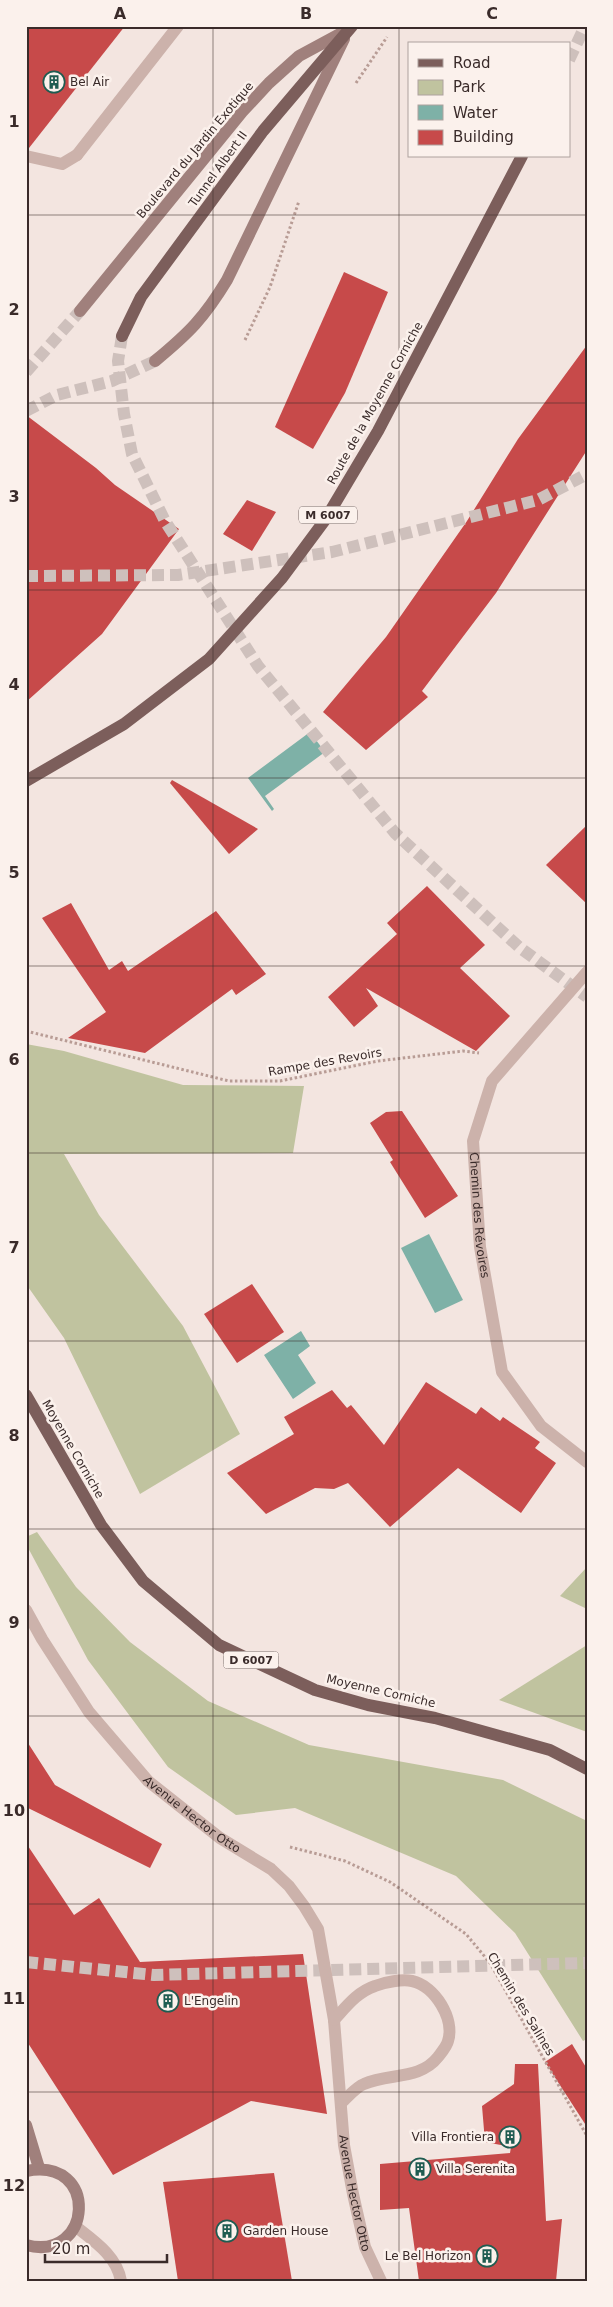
<svg xmlns="http://www.w3.org/2000/svg" width="613" height="2307" viewBox="0 0 613 2307" font-family="'DejaVu Sans',sans-serif">
  <style>
    .green { fill: #c0c39f }
    .water { fill: #7eb1a7 }
    .building { fill: #c74a4a }
    .lines { fill: none; stroke-linecap: round; stroke-linejoin: round }
    .secondary-tunnel { stroke: #cec0bc; stroke-width: 12; stroke-dasharray: 12 6; stroke-linecap: butt }
    .primary-tunnel { stroke: #cec0bc; stroke-width: 12; stroke-dasharray: 12 6; stroke-linecap: butt }
    .path { stroke: #b89c95; stroke-width: 3; stroke-dasharray: 2.5 2.5; stroke-linecap: butt }
    .service { stroke: #ccb2ab; stroke-width: 12 }
    .minor { stroke: #ccb2ab; stroke-width: 12 }
    .secondary { stroke: #a0807c; stroke-width: 12 }
    .primary { stroke: #7c5e5b; stroke-width: 12 }
    .grid { fill: none; stroke: #3a2b2a; stroke-width: 1; stroke-opacity: 0.55 }
    .labels { text-anchor: middle; stroke-width: 5; stroke-linejoin: round; paint-order: stroke }
    .shield { fill: #fbf1ec; stroke: #746664; stroke-width: 1 }
    .shield-label { font-size: 11px; font-weight: bold; fill: #3a2b2a }
    .poi-label { font-size: 12px; fill: #3a2b2a; stroke: #fbf1ec; text-anchor: start }
    .street-label { font-size: 12px; fill: #3a2b2a; stroke: #fbf1ec }
    .neatline { fill: none; stroke: #3a2b2a; stroke-width: 2 }
    .grid-label { font-size: 16px; text-anchor: middle; font-weight: bold; fill: #3a2b2a }
  </style>
  <rect width="100%" height="100%" fill="#f3e5e0"/>
  <g class="green">
    <polygon points="26,1044 64,1051 183,1085 304,1086 293,1153 64,1154 99,1215 183,1326 240,1434 140,1494 64,1338 26,1284"/>
    <polygon points="37,1532 76,1587 130,1642 208,1701 309,1745 503,1780 587,1821 587,2039 583,2041 515,1933 456,1876 295,1808 236,1815 168,1767 88,1660 26,1544 26,1537"/>
    <polygon points="587,1567 587,1609 560,1596"/>
    <polygon points="587,1645 587,1732 499,1700"/>
  </g>
  <g class="water">
    <polygon points="310,732 325,752 265,796 274,809 272,811 248,778"/>
    <polygon points="429,1234 463,1300 435,1313 401,1248"/>
    <polygon points="301,1331 310,1346 298,1355 316,1383 293,1399 264,1355"/>
  </g>
  <g class="building">
    <polygon points="26,26 125,26 29,148 26,148"/>
    <polygon points="344,272 388,292 345,393 313,449 275,427"/>
    <polygon points="587,345 587,450 496,593 422,691 428,697 366,750 323,712 386,637 467,521 518,439"/>
    <polygon points="26,415 96,468 115,485 179,529 102,634 26,702"/>
    <polygon points="247,500 276,512 252,551 223,534"/>
    <polygon points="172,780 258,829 229,854 170,783"/>
    <polygon points="587,825 587,904 546,865"/>
    <polygon points="427,886 485,945 460,968 510,1016 476,1051 366,988 378,1006 354,1027 328,997 397,934 387,923"/>
    <polygon points="71,903 109,970 122,961 128,971 216,911 266,974 236,995 232,989 145,1053 68,1038 106,1012 42,918"/>
    <polygon points="402,1111 458,1196 425,1218 390,1162 393,1160 370,1123 386,1112"/>
    <polygon points="252,1284 284,1332 237,1363 204,1314"/>
    <polygon points="426,1382 476,1414 481,1407 500,1421 503,1417 540,1442 535,1448 556,1463 521,1513 458,1468 390,1527 348,1483 334,1489 315,1488 266,1514 227,1473 294,1434 284,1417 332,1390 347,1408 351,1405 384,1445"/>
    <polygon points="26,1740 55,1785 162,1844 150,1868 26,1807"/>
    <polygon points="26,1843 74,1915 99,1898 140,1962 303,1954 327,2114 251,2101 113,2175 26,2040"/>
    <polygon points="572,2044 587,2069 587,2127 545,2062"/>
    <polygon points="515,2064 538,2064 546,2221 562,2219 556,2281 419,2281 409,2208 380,2210 380,2164 510,2153 511,2147 485,2142 482,2106 514,2084"/>
    <polygon points="274,2173 292,2281 178,2281 163,2182"/>
  </g>
  <g class="lines">
    <g class="secondary-tunnel">
      <polyline points="26,372 80,311"/>
      <polyline points="26,411 57,395 112,381 155,361"/>
    </g>
    <g class="primary-tunnel">
      <polyline points="569,60 585,26"/>
      <polyline points="122,336 118,361 124,414 132,454 165,521 258,666 395,833 519,947 587,997"/>
      <polyline points="26,576 178,575 332,552 538,500 587,474"/>
      <polyline points="26,1962 154,1975 587,1963"/>
    </g>
    <g class="path">
      <polyline points="356,83 387,37"/>
      <polyline points="245,340 270,287 299,201"/>
      <polyline points="26,1031 229,1081 280,1081 378,1061 463,1051 479,1053"/>
      <polyline points="290,1847 345,1861 390,1882 466,1934 490,1963 587,2136"/>
    </g>
    <polyline class="service" points="26,156 62,164 77,155"/>
    <g class="minor">
      <polyline points="77,155 178,26"/>
      <path id="s1" d="M587,972L492,1081L473,1141L480,1247L502,1372L541,1426L587,1462"/>
      <path id="s2" d="M26,1610L42,1639L89,1712L148,1781L220,1838L271,1869L289,1886L304,1906L318,1929L334,2020L344,2145L353,2194L365,2247L381,2281"/>
      <path d="M334,2020C346,2007 357,1992 375,1986C385,1982 402,1979 412,1981C435,1986 455,2019 448,2041C447,2046 441,2053 438,2057C420,2080 389,2073 364,2084C356,2087 348,2097 341,2103"/>
      <path d="M75,2226C94,2241 117,2256 121,2281"/>
    </g>
    <g class="secondary">
      <polyline points="80,311 242,112 269,83 299,56 349,29"/>
      <path d="M155,361C189,333 204,318 227,280L344,39"/>
      <polyline points="26,2125 39,2168"/>
      <path d="M26,2171C100,2156 93,2263 26,2245"/>
    </g>
    <g class="primary">
      <polyline points="122,336 141,297 263,131 352,26"/>
      <polyline points="26,781 124,724 209,659 282,578 325,520 378,431 522,156"/>
      <polyline points="26,1395 101,1525 143,1581 219,1645 315,1690 368,1705 435,1718 550,1750 587,1769"/>
    </g>
  </g>
  <path class="grid" d="M213,26V2281M399,26V2281M26,215H587M26,403H587M26,590H587M26,778H587M26,966H587M26,1153H587M26,1341H587M26,1529H587M26,1716H587M26,1904H587M26,2092H587"/>
  <defs>
    <g id="building-ring" transform="scale(1.125)"><circle r="9.5" fill="#fbf1ec" stroke="#1f5c51" stroke-width="1.5"/><path d="M-4-6H4V6H1V3H-1V6H-4ZM-2.5-4.3h1.7v1.8h-1.7ZM.8-4.3h1.7v1.8H.8ZM-2.5-1h1.7V.8h-1.7ZM.8-1h1.7V.8H.8Z" fill="#1f5c51"/></g>
  </defs>
  <g fill-rule="evenodd">
    <use href="#building-ring" x="54" y="82"/>
    <use href="#building-ring" x="168" y="2001"/>
    <use href="#building-ring" x="510" y="2137"/>
    <use href="#building-ring" x="420" y="2169"/>
    <use href="#building-ring" x="227" y="2231"/>
    <use href="#building-ring" x="487" y="2256"/>
  </g>
  <g class="labels">
    <g class="shield">
      <rect x="299" y="506.5" width="58" height="17" rx="4"/>
      <rect x="223.5" y="1651.5" width="55" height="17" rx="4"/>
    </g>
    <g class="shield-label">
      <text x="328" y="519">M 6007</text>
      <text x="251" y="1664">D 6007</text>
    </g>
    <g class="poi-label">
      <text x="70" y="86">Bel Air</text>
      <text x="184" y="2005">L'Engelin</text>
      <text x="494" y="2141" text-anchor="end">Villa Frontiera</text>
      <text x="436" y="2173">Villa Serenita</text>
      <text x="243" y="2235">Garden House</text>
      <text x="471" y="2260" text-anchor="end">Le Bel Horizon</text>
    </g>
    <g class="street-label">
      <text transform="translate(195 150) rotate(-50)" y="4">Boulevard du Jardin Exotique</text>
      <text transform="translate(218 169) rotate(-54)" y="4">Tunnel Albert II</text>
      <text transform="translate(375 403) rotate(-61)" y="4">Route de la Moyenne Corniche</text>
      <text transform="translate(325 1062) rotate(-10)" y="4">Rampe des Revoirs</text>
      <text dy="4" stroke="none"><textPath href="#s1" startOffset="282">Chemin des Révoires</textPath></text>
      <text transform="translate(73 1449) rotate(60)" y="4">Moyenne Corniche</text>
      <text transform="translate(381 1691) rotate(13)" y="4">Moyenne Corniche</text>
      <text dy="4" stroke="none"><textPath href="#s2" startOffset="266">Avenue Hector Otto</textPath></text>
      <text transform="translate(521 2004) rotate(59)" y="4">Chemin des Salines</text>
      <text dy="4" stroke="none"><textPath href="#s2" startOffset="706">Avenue Hector Otto</textPath></text>
    </g>
  </g>
  <rect width="613" height="2307" fill="none" stroke="#fbf1ec" stroke-width="55"/>
  <rect x="408" y="42" width="162" height="115" fill="#fbf1ec" stroke="#aea29e"/>
  <rect x="418" y="59" width="25" height="8" fill="#7c5e5b" stroke="#aea29e"/>
  <text x="453" y="68" font-size="15" fill="#3a2b2a">Road</text>
  <rect x="418" y="80" width="25" height="15" fill="#c0c39f" stroke="#aea29e"/>
  <text x="453" y="92" font-size="15" fill="#3a2b2a">Park</text>
  <rect x="418" y="105" width="25" height="15" fill="#7eb1a7" stroke="#aea29e"/>
  <text x="453" y="118" font-size="15" fill="#3a2b2a">Water</text>
  <rect x="418" y="130" width="25" height="15" fill="#c74a4a" stroke="#aea29e"/>
  <text x="453" y="142" font-size="15" fill="#3a2b2a">Building</text>
  <path d="M45 2254v8h122v-8" fill="none" stroke="#3a2b2a" stroke-width="2.5"/>
  <text x="52" y="2254" font-size="15" fill="#3a2b2a" stroke="#fbf1ec" stroke-width="4" paint-order="stroke">20 m</text>
  <rect x="28" y="28" width="558" height="2252" class="neatline"/>
  <g class="grid-label">
    <text x="120" y="19">A</text>
    <text x="306" y="19">B</text>
    <text x="492" y="19">C</text>
    <text x="14" y="127">1</text>
    <text x="14" y="315">2</text>
    <text x="14" y="502">3</text>
    <text x="14" y="690">4</text>
    <text x="14" y="878">5</text>
    <text x="14" y="1065">6</text>
    <text x="14" y="1253">7</text>
    <text x="14" y="1441">8</text>
    <text x="14" y="1628">9</text>
    <text x="14" y="1816">10</text>
    <text x="14" y="2004">11</text>
    <text x="14" y="2191">12</text>
  </g>
</svg>
